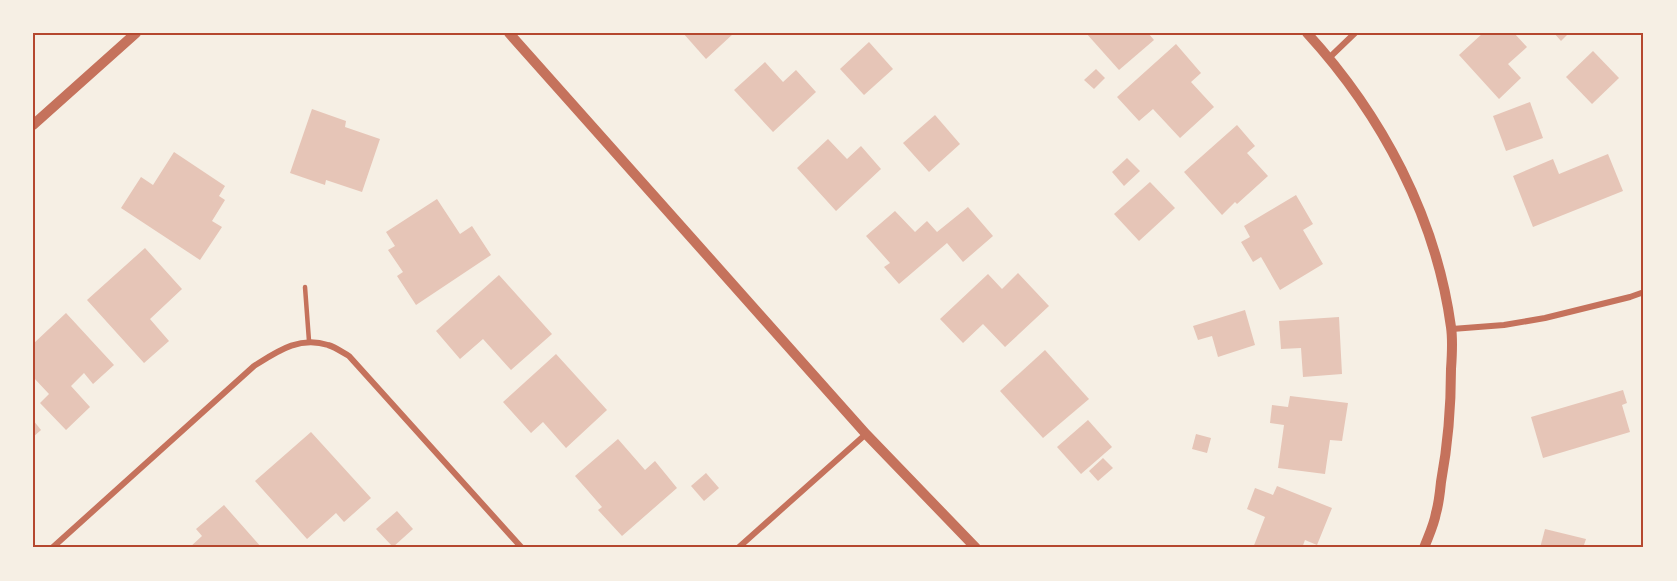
<svg xmlns="http://www.w3.org/2000/svg" width="1677" height="581" viewBox="0 0 1677 581" font-family="'Zilla Slab',serif">
  <style>
    .building { fill: #e6c5b7 }
    .lines { fill: none; stroke-linecap: round; stroke-linejoin: round }
    .service { stroke: #c5725c; stroke-width: 4.5 }
    .minor { stroke: #c5725c; stroke-width: 6 }
    .tertiary { stroke: #c5725c; stroke-width: 10 }
    .neatline { fill: none; stroke: #b5482f; stroke-width: 2 }
  </style>
  <rect width="100%" height="100%" fill="#f6efe4"/>
  <g class="building">
    <polygon points="683,33 734,33 706,59"/>
    <polygon points="1086,33 1148,33 1154,40 1119,70"/>
    <polygon points="1483,33 1514,33 1527,47 1508,64 1521,78 1499,99 1459,55"/>
    <polygon points="1554,33 1569,33 1561,41"/>
    <polygon points="869,42 893,69 864,95 840,69"/>
    <polygon points="1176,44 1201,73 1191,82 1214,107 1180,138 1153,109 1139,121 1117,97"/>
    <polygon points="1593,51 1619,78 1592,104 1566,77"/>
    <polygon points="765,62 783,82 796,70 816,92 773,132 734,90"/>
    <polygon points="1096,69 1105,78 1094,89 1084,80"/>
    <polygon points="1530,102 1543,138 1506,151 1493,116"/>
    <polygon points="312,109 346,121 345,127 380,139 362,192 326,180 325,185 290,173"/>
    <polygon points="935,115 960,144 929,172 903,143"/>
    <polygon points="1237,125 1255,146 1247,153 1268,176 1237,204 1235,202 1222,215 1184,172"/>
    <polygon points="828,139 847,159 861,146 881,169 836,211 797,168"/>
    <polygon points="174,152 225,186 219,196 225,200 212,221 222,227 200,260 121,208 141,177 153,185"/>
    <polygon points="1608,154 1623,191 1533,227 1513,176 1553,159 1559,174"/>
    <polygon points="1127,158 1140,171 1124,186 1112,172"/>
    <polygon points="1150,182 1175,208 1139,241 1114,214"/>
    <polygon points="1296,195 1313,224 1303,230 1323,264 1280,290 1261,257 1253,262 1241,242 1250,237 1244,226"/>
    <polygon points="437,199 460,234 472,226 491,255 416,305 397,276 403,272 388,250 395,246 386,232"/>
    <polygon points="968,207 993,236 963,262 947,243 899,284 884,267 890,263 866,236 895,211 915,232 927,221 937,232"/>
    <polygon points="145,248 182,289 150,319 169,341 144,363 87,300"/>
    <polygon points="1018,273 1049,306 1005,347 983,324 963,343 940,319 988,274 1002,289"/>
    <polygon points="499,275 552,334 511,370 483,339 460,359 436,331"/>
    <polygon points="1245,310 1255,345 1218,357 1212,336 1198,340 1193,326"/>
    <polygon points="66,313 114,365 93,384 84,373 71,386 90,407 66,430 40,403 49,394 33,377 33,344"/>
    <polygon points="1339,317 1342,374 1303,377 1301,348 1281,349 1279,321"/>
    <polygon points="1045,350 1089,399 1043,438 1000,391"/>
    <polygon points="556,354 607,410 566,448 543,422 531,433 503,402"/>
    <polygon points="1623,390 1627,403 1622,405 1630,432 1543,458 1531,417"/>
    <polygon points="1290,396 1348,403 1342,441 1330,440 1325,474 1278,468 1284,425 1270,423 1272,405 1288,407"/>
    <polygon points="33,420 41,430 33,437"/>
    <polygon points="1088,420 1112,447 1081,474 1057,447"/>
    <polygon points="311,432 371,498 344,522 336,513 307,539 255,481"/>
    <polygon points="1196,434 1211,438 1207,453 1192,449"/>
    <polygon points="618,439 645,470 655,461 677,488 622,536 598,510 602,507 575,476"/>
    <polygon points="1103,458 1113,468 1098,481 1089,471"/>
    <polygon points="706,473 719,488 704,501 691,486"/>
    <polygon points="1277,486 1332,508 1317,545 1305,540 1302,548 1253,548 1265,517 1247,509 1255,488 1273,495"/>
    <polygon points="224,505 262,548 189,548 202,536 196,529"/>
    <polygon points="397,511 413,529 393,547 376,529"/>
    <polygon points="1545,529 1586,539 1583,548 1540,548"/>
  </g>
  <g class="lines">
    <polyline class="service" points="305,287 309,341"/>
    <g class="minor">
      <polyline points="1329,58 1355,33"/>
      <polyline points="1452,329 1504,325 1545,318 1630,297 1644,292"/>
      <path d="M52,548L254,366C278,351 299,336 328,345C335,347 342,352 349,356L522,548"/>
      <polyline points="738,548 866,434"/>
    </g>
    <g class="tertiary">
      <polyline points="509,33 866,434 976,548"/>
      <path d="M1307,33C1382,115 1436,217 1451,327C1453,341 1452,355 1451,369C1451,407 1448,444 1441,482C1440,492 1439,503 1436,513C1434,525 1428,537 1424,548"/>
      <polyline points="33,125 136,33"/>
    </g>
  </g>
  <rect width="1677" height="581" fill="none" stroke="#f6efe4" stroke-width="69"/>
  <rect x="34" y="34" width="1608" height="512" class="neatline"/>
</svg>
